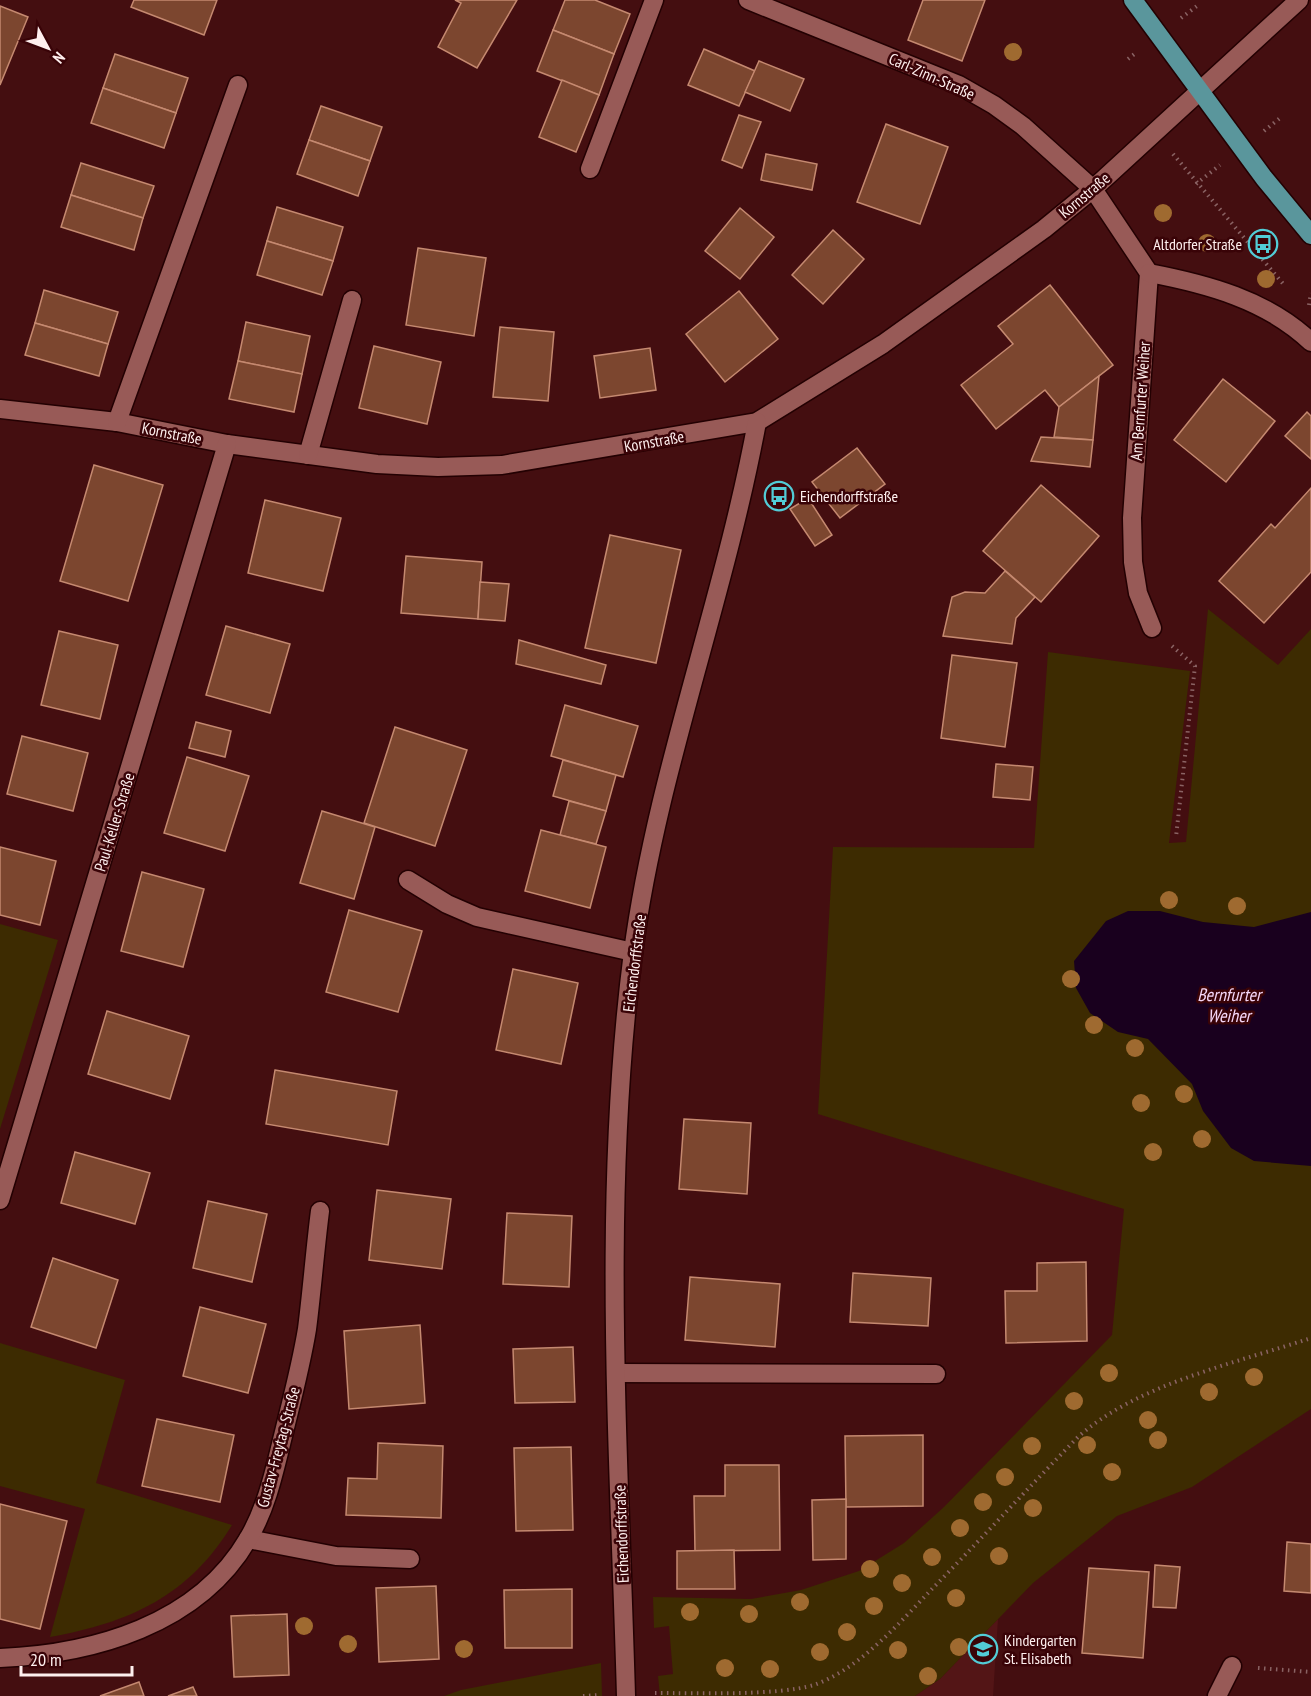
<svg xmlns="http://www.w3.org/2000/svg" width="1311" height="1696" viewBox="0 0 1311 1696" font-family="'PT Sans Narrow',sans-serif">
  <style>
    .built { fill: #531516 }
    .green { fill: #3d2b01 }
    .water { fill: #19001e }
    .building { fill: #7c462f; stroke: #c58970; stroke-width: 1.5 }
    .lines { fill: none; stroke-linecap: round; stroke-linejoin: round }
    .minor-casing { stroke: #230002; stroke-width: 21 }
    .major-casing { stroke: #230002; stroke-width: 21 }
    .path { stroke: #8a6364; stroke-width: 4; stroke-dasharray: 1.5 4.5; stroke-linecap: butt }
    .minor { stroke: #985a57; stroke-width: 18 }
    .major { stroke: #5a969c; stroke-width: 18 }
    .tree { fill: #9f6a30 }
    .labels { text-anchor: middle; stroke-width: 5; stroke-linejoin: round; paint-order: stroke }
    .street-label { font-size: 16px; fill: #feefee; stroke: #390307 }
    .poi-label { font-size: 16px; fill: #feefee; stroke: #390307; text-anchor: start }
    .water-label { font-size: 18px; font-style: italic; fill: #f4d6f7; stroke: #390307 }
  </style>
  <rect width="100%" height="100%" fill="#440e10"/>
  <polygon class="built" points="998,1619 993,1696 915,1696 940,1679"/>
  <g class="green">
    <polygon points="1208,609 1278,665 1311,629 1311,1409 1192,1487 1117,1516 1033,1583 940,1679 915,1696 660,1696 658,1676 673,1674 669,1626 654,1628 653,1597 751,1599 801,1590 859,1571 904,1543 944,1507 1112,1335 1124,1209 818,1114 833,847 1034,848 1048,652 1190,671 1169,843 1186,842"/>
    <polygon points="0,924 58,940 0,1129"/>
    <path d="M0,1343L125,1380L96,1483L232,1525C189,1596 129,1623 50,1637L85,1509L0,1486Z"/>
    <polygon points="601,1663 602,1696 444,1696 461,1690"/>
  </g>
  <polygon class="water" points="1128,911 1160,911 1203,922 1254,927 1311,912 1311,1166 1254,1161 1231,1148 1203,1111 1192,1084 1148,1039 1118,1032 1090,1013 1076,988 1074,961 1106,921"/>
  <g class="building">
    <polygon points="134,0 217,0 204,35 131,7"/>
    <polygon points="455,0 517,0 477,68 438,47 461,3"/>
    <polygon points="565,0 595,0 630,14 614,54 553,30"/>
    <polygon points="923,0 985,0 962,61 908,40"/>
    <polygon points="0,6 28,17 0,85"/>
    <polygon points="553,30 614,54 599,95 537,71"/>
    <polygon points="704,49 755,71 739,106 688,85"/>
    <polygon points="115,54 188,78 176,113 103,88"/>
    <polygon points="759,61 804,79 790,111 745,92"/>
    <polygon points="562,80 599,95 576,152 539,137"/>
    <polygon points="103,88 176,113 164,148 91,123"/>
    <polygon points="321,106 382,127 370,161 309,140"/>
    <polygon points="739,115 761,122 742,168 722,160"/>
    <polygon points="886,124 948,147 920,224 857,202"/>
    <polygon points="309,140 370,161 358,196 297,174"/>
    <polygon points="766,154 817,164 812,190 761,180"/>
    <polygon points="81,163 154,186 143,218 71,195"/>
    <polygon points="71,195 143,218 134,250 61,227"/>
    <polygon points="277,207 343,227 333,261 267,241"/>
    <polygon points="740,208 774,237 740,279 705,251"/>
    <polygon points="833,230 864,259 823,304 792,275"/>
    <polygon points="267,241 333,261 322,295 257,275"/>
    <polygon points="418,248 486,258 474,336 406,325"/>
    <polygon points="1050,285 1113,365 1059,407 1045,390 996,429 961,385 1013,344 998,326"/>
    <polygon points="44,290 118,312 108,344 35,323"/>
    <polygon points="739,291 778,339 725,382 686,334"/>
    <polygon points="246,322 310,336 302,374 238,361"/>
    <polygon points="35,323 108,344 99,376 25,355"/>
    <polygon points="500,327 554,332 548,401 493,397"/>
    <polygon points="374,346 441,362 427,424 359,408"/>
    <polygon points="650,348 656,390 600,398 594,356"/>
    <polygon points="238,361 302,374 294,412 229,399"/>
    <polygon points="1099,376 1093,440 1054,437 1059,407"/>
    <polygon points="1223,379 1275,421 1226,482 1174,440"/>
    <polygon points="1307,412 1311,416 1311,459 1285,436"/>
    <polygon points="1041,437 1093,440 1090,467 1031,461"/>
    <polygon points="857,448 885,484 840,518 812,482"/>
    <polygon points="94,465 163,485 128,601 60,581"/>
    <polygon points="1041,485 1099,536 1041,602 983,551"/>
    <polygon points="1311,488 1311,572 1264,623 1219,581 1271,524 1275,528"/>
    <polygon points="808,498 832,535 815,546 790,509"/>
    <polygon points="265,500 341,518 323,591 248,573"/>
    <polygon points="610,535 681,550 656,663 585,648"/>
    <polygon points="406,556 482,562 478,619 401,613"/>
    <polygon points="1005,571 1035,597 1016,618 1012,644 943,636 952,597 965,592 985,593"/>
    <polygon points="480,582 509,584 505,621 478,619"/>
    <polygon points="226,626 290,644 270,713 206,695"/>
    <polygon points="59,631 118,645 100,719 41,705"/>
    <polygon points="519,640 606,665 601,684 516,664"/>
    <polygon points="952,655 1017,663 1005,747 941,738"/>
    <polygon points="565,705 638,726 623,777 551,756"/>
    <polygon points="196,722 231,731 225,757 189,748"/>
    <polygon points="395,727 467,750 435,846 364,823"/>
    <polygon points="22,736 88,753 73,811 7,794"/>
    <polygon points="187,757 249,776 225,851 164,833"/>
    <polygon points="563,760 616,775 606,811 553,796"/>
    <polygon points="996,764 1033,767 1030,800 993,797"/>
    <polygon points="569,801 606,811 596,844 560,835"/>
    <polygon points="322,811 375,827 354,899 300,883"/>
    <polygon points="541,830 606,847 590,908 525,891"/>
    <polygon points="0,847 56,861 40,925 0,915"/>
    <polygon points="142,872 204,889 183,967 121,951"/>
    <polygon points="349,910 422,931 398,1012 326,992"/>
    <polygon points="513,969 578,983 561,1064 496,1050"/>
    <polygon points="107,1011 189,1036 170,1099 88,1074"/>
    <polygon points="275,1070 397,1091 388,1145 266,1124"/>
    <polygon points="684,1119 751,1123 747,1194 679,1189"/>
    <polygon points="75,1152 150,1173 135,1224 61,1203"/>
    <polygon points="377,1190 451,1199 442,1269 369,1260"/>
    <polygon points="208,1201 267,1214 252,1282 193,1268"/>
    <polygon points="507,1213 572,1216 569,1287 503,1284"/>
    <polygon points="53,1258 118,1280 96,1348 31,1327"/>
    <polygon points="1086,1262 1087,1341 1006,1343 1005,1291 1037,1291 1037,1263"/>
    <polygon points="853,1273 931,1278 928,1326 850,1322"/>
    <polygon points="690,1277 780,1284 775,1347 685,1340"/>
    <polygon points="200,1307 266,1324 248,1393 183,1376"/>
    <polygon points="420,1325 425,1403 349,1409 344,1331"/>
    <polygon points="573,1347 575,1402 515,1403 513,1349"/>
    <polygon points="157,1419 234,1435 220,1502 142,1486"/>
    <polygon points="923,1435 923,1506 846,1507 845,1436"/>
    <polygon points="378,1443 443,1446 441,1518 346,1515 348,1478 377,1479"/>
    <polygon points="571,1447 573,1530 516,1531 514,1448"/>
    <polygon points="725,1465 779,1465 780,1550 695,1551 694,1496 725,1496"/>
    <polygon points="846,1499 846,1559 813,1560 812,1500"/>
    <polygon points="0,1504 67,1521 40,1629 0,1619"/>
    <polygon points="1287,1542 1311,1544 1311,1593 1284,1591"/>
    <polygon points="734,1550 735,1589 677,1589 677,1551"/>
    <polygon points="1155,1565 1180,1567 1176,1608 1153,1607"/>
    <polygon points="1089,1568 1149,1572 1143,1658 1082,1653"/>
    <polygon points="436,1586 439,1659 379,1662 376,1588"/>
    <polygon points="572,1589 572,1648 505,1648 504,1590"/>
    <polygon points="287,1614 289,1675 234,1677 231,1616"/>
    <polygon points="139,1682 144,1696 100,1696"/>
    <polygon points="193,1687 197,1696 168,1696"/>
  </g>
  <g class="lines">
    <g class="minor-casing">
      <g id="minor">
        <polyline points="748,0 959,85 994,105 1023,126 1093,189 1149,273 1132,518 1133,562 1138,593 1152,628"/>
        <polyline points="590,169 654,0"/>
        <path d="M1149,273C1207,284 1267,300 1311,342"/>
        <polyline points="0,409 117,422 227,444 377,464 438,467 502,465 757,422 883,344 1044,229 1093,189 1299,0"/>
        <polyline points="117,422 238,85"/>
        <polyline points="308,455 352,300"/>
        <polyline points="408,880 447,904 477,917 633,952"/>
        <polyline points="0,1200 227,444"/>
        <polyline points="616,1373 936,1374"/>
        <polyline points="248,1539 336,1556 410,1559"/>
        <path d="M0,1658C93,1654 198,1625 248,1539C266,1509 274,1473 282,1440C291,1403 301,1366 307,1329C312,1290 315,1250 320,1211"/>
        <path d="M626,1696C619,1448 601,1199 633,952C657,772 724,601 757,422"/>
        <polyline points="1217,1696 1232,1666"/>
      </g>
    </g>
    <g class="major-casing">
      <polyline id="major" points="1133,0 1264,178 1311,235"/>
    </g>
    <g class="path">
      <polyline points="1181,18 1197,6"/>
      <polyline points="1128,59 1137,52"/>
      <polyline points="1264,131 1280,118"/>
      <polyline points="1173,154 1285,286"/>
      <polyline points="1196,184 1220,165"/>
      <polyline points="1254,252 1263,244"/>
      <polyline points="1309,305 1311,293"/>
      <polyline points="1172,646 1195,666 1176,837"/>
      <polyline points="1258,1668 1311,1672"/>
      <path d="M655,1693C697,1693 776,1696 814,1685C861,1668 899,1623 933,1588C982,1538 1029,1487 1078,1437C1137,1384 1236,1363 1311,1338"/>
      <polyline points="583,1696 599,1695"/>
    </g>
    <use href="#minor" class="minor"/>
    <use href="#major" class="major"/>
  </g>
  <g class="tree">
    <circle cx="1013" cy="52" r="9"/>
    <circle cx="1163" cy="213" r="9"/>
    <circle cx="1207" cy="243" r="9"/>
    <circle cx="1266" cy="279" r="9"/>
    <circle cx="1169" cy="900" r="9"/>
    <circle cx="1237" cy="906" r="9"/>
    <circle cx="1071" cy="979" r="9"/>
    <circle cx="1094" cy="1025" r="9"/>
    <circle cx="1135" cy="1048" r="9"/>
    <circle cx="1184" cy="1094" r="9"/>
    <circle cx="1141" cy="1103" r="9"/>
    <circle cx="1202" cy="1139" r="9"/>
    <circle cx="1153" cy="1152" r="9"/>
    <circle cx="1109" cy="1373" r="9"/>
    <circle cx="1254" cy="1377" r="9"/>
    <circle cx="1209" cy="1392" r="9"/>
    <circle cx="1074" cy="1401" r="9"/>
    <circle cx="1148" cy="1420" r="9"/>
    <circle cx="1158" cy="1440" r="9"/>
    <circle cx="1087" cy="1445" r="9"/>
    <circle cx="1032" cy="1446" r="9"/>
    <circle cx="1112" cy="1472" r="9"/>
    <circle cx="1005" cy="1477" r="9"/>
    <circle cx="983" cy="1502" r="9"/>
    <circle cx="1033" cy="1508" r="9"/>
    <circle cx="960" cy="1528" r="9"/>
    <circle cx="999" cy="1556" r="9"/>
    <circle cx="932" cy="1557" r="9"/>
    <circle cx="870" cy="1569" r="9"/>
    <circle cx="902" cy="1583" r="9"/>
    <circle cx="956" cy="1598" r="9"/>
    <circle cx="800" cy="1602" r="9"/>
    <circle cx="874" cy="1606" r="9"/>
    <circle cx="690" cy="1612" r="9"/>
    <circle cx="749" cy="1614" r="9"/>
    <circle cx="304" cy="1626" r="9"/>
    <circle cx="847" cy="1632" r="9"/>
    <circle cx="348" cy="1644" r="9"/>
    <circle cx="959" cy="1647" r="9"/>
    <circle cx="464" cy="1649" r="9"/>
    <circle cx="898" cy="1650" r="9"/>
    <circle cx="820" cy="1652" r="9"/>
    <circle cx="725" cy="1668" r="9"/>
    <circle cx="770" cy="1669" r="9"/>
    <circle cx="928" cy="1676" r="9"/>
  </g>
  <defs>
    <g id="bus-ring" transform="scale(1.5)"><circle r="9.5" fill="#390307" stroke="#52ccd6" stroke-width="1.5"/><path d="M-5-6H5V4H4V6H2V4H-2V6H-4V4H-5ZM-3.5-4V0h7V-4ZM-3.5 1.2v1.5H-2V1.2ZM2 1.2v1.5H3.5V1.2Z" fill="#52ccd6"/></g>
    <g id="school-ring" transform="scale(1.5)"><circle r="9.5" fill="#390307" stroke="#52ccd6" stroke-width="1.5"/><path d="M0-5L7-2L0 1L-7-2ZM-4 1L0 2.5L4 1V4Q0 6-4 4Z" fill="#52ccd6"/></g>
  </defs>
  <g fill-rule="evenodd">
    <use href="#bus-ring" x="1263" y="244"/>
    <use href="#bus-ring" x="779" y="496"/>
    <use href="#school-ring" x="983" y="1649"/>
  </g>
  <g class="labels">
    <g class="street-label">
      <text transform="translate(932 76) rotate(24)" y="6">Carl-Zinn-Straße</text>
      <text transform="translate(1084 195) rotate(-40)" y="6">Kornstraße</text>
      <text transform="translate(1140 401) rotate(-86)" y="6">Am Bernfurter Weiher</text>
      <text transform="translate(172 433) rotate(11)" y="6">Kornstraße</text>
      <text transform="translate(654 441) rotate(-10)" y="6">Kornstraße</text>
      <text transform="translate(114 822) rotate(-73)" y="6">Paul-Keller-Straße</text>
      <text transform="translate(634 963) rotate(-83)" y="6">Eichendorffstraße</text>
      <text transform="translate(278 1447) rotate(-75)" y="6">Gustav-Freytag-Straße</text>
      <text transform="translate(621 1534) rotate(-92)" y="6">Eichendorffstraße</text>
    </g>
    <g class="poi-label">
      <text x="1242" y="250" text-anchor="end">Altdorfer Straße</text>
      <text x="800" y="502">Eichendorffstraße</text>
      <text x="1004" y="1646">Kindergarten<tspan x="1004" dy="18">St. Elisabeth</tspan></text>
    </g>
    <g class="water-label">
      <text x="1229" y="1001">Bernfurter<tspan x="1229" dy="21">Weiher</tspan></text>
    </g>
  </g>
  <g transform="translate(48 48) rotate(131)" stroke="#390307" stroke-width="4.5" paint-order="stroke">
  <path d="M0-4.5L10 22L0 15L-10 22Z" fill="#feefee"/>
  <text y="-9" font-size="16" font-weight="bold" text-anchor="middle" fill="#feefee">N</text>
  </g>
  <path d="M21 1666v9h111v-9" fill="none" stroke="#feefee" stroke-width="3"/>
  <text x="30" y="1666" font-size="18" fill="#feefee" stroke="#390307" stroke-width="4.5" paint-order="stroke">20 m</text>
</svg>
